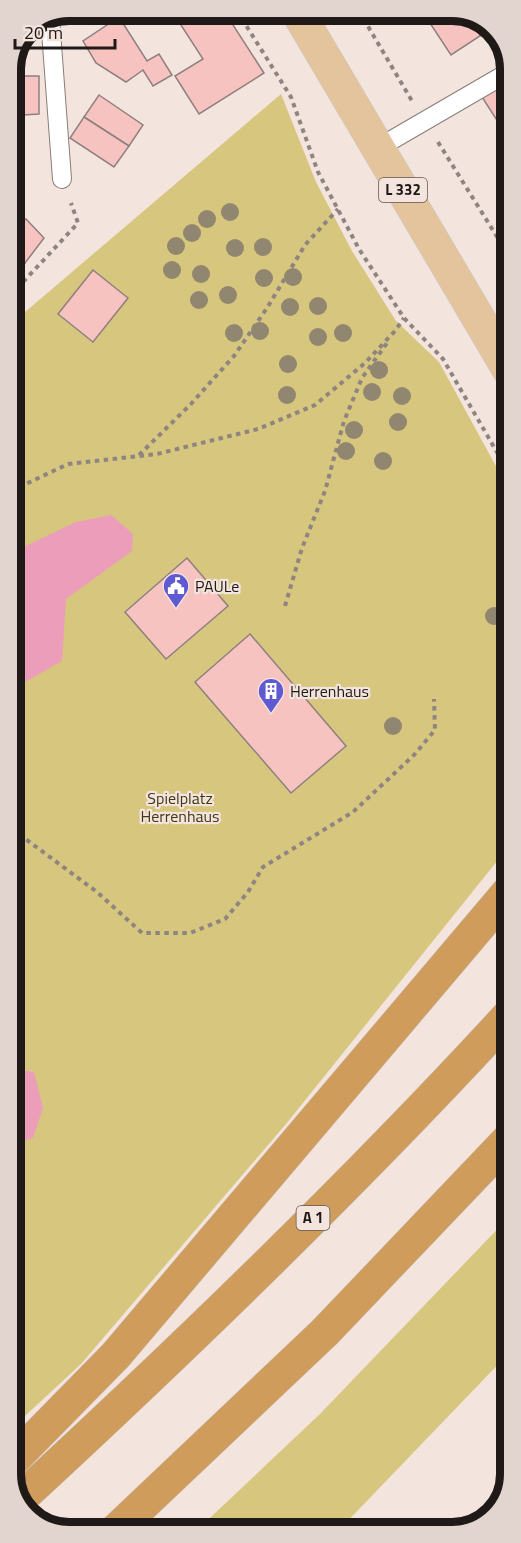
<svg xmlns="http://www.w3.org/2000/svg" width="521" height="1543" viewBox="0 0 521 1543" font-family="'Titillium Web',sans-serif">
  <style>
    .green { fill: #d7c67d }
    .water { fill: #ec9dba }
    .building { fill: #f7c3c1; stroke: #8f8080; stroke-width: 1.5 }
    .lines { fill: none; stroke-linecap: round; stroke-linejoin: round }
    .service-casing { stroke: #897c76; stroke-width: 20 }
    .primary-casing { stroke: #c9c8c8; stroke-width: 34 }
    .motorway-casing { stroke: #c9c8c8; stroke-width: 34 }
    .path { stroke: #8f8580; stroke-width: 4; stroke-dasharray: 4.5 4.5; stroke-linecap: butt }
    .service { stroke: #fff; stroke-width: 18 }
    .primary { stroke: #e3c49d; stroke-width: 33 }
    .motorway { stroke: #d09c5b; stroke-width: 33 }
    .tree { fill: #918670 }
    .labels { text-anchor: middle; stroke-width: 4.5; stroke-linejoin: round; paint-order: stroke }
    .shield { fill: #f3e4de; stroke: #5f5753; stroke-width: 1.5 }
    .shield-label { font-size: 15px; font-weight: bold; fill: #1f1a18 }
    .poi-label { font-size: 16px; fill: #1f1a18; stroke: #f3e4de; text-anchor: start }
    .park-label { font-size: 16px; fill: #413916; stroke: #f3e4de }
    .rim { fill: none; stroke: #1f1a18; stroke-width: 8 }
  </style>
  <rect width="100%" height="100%" fill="#f3e4de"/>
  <g class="green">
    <polygon points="281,94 316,182 352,251 396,321 439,362 509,490 510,845 286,1124 81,1364 12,1428 12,1143 34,1072 12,1068 11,324"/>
    <polygon points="510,1216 510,1352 338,1531 195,1532 320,1414"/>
  </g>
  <g class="water">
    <polygon points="111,515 133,534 132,551 66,599 62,661 11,690 11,553 76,522"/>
    <polygon points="12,1068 34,1072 43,1108 33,1138 13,1145"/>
  </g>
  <g class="building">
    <polygon points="172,11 198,11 179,22"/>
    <polygon points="198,11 224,11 264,73 199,114 175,76 203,59 179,22"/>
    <polygon points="422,11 459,11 492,28 451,55"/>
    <polygon points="119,17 147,61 159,54 172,75 153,86 143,70 126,82 96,63 83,41"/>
    <polygon points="23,76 39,76 39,114 23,115"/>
    <polygon points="509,80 509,139 482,97"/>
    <polygon points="99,95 143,125 129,146 84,117"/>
    <polygon points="84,117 129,146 114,167 70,138"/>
    <polygon points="11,160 23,179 11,187"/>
    <polygon points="26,219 44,238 25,263 11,250 11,228"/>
    <polygon points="11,250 25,263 11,281"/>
    <polygon points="93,270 128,298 93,342 58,314"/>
    <polygon points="187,558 228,606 166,659 125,612"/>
    <polygon points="250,634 346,746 291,793 195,682"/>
  </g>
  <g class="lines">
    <g class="service-casing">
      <g id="service">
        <polyline points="50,18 62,179"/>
        <polyline points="378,148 509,72"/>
      </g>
    </g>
    <g class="primary-casing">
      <polyline id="primary" points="297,11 509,370"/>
    </g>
    <g class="motorway-casing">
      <g id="motorway">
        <polyline points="12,1461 116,1355 510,890"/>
        <path d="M19,1500C188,1344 354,1184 510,1014"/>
        <polyline points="114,1532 325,1332 510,1138"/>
      </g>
    </g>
    <g class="path">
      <polyline points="237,11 291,97 318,172 359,249 404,318 443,359 509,473"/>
      <polyline points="359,11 412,101"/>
      <polyline points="438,142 509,256"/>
      <polyline points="11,295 78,223 71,203"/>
      <polyline points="139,455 190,405 234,356 267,308 305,245 338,209"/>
      <polyline points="11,491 68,464 157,454 258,429 315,405 365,363 395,331 404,318"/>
      <polyline points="285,606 302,548 325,491 344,421 362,378 387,343"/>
      <polyline points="12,829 97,892 142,933 190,933 225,919 248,892 263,867 353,812 414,755 435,730 434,699"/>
    </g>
    <use href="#service" class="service"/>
    <use href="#primary" class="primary"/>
    <use href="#motorway" class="motorway"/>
  </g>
  <g class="tree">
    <circle cx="230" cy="212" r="9"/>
    <circle cx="207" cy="219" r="9"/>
    <circle cx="192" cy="233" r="9"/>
    <circle cx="176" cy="246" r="9"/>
    <circle cx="263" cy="247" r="9"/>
    <circle cx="235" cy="248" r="9"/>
    <circle cx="172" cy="270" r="9"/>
    <circle cx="201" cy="274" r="9"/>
    <circle cx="293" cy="277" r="9"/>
    <circle cx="264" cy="278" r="9"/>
    <circle cx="228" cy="295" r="9"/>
    <circle cx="199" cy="300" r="9"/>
    <circle cx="318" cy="306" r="9"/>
    <circle cx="290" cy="307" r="9"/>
    <circle cx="260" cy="331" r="9"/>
    <circle cx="234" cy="333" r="9"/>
    <circle cx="343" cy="333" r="9"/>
    <circle cx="318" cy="337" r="9"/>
    <circle cx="288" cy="364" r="9"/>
    <circle cx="379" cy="370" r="9"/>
    <circle cx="372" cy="392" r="9"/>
    <circle cx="287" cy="395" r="9"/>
    <circle cx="402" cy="396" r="9"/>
    <circle cx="398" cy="422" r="9"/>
    <circle cx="354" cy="430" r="9"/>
    <circle cx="346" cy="451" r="9"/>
    <circle cx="383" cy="461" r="9"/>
    <circle cx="494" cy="616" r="9"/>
    <circle cx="393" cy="726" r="9"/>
  </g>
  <defs>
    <g id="civic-pin" transform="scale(1.35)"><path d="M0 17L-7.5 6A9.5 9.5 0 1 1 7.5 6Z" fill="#5f59d2" stroke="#f3e4de"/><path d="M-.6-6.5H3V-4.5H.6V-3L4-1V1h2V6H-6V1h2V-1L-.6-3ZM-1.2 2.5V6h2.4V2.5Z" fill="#fff"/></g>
    <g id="building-pin" transform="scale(1.35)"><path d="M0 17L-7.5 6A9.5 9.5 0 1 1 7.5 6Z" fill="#5f59d2" stroke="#f3e4de"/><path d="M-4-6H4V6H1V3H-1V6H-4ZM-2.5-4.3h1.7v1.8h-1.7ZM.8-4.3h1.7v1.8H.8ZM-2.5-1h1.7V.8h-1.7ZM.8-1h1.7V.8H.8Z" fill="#fff"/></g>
  </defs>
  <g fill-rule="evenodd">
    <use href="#civic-pin" x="176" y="586"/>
    <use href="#building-pin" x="271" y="691"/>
  </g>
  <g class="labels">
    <g class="shield">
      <rect x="379" y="178" width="48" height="24" rx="4.5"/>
      <rect x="296.5" y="1206" width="33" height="24" rx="4.5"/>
    </g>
    <g class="shield-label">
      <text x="403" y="195">L 332</text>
      <text x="313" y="1223">A 1</text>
    </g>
    <g class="poi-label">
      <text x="195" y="592">PAULe</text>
      <text x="290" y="697">Herrenhaus</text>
    </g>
    <g class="park-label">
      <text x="180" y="804">Spielplatz<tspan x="180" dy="18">Herrenhaus</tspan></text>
    </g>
  </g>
  <path d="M0 0H521V1543H0ZM69 21H452A48 48 0 0 1 500 69V1474A48 48 0 0 1 452 1522H69A48 48 0 0 1 21 1474V69A48 48 0 0 1 69 21Z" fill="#e2d4ce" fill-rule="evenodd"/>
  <path class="rim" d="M69 21H452A48 48 0 0 1 500 69V1474A48 48 0 0 1 452 1522H69A48 48 0 0 1 21 1474V69A48 48 0 0 1 69 21Z"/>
  <path d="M15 39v9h100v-9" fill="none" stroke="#1f1a18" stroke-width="3"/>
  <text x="24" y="39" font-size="18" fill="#1f1a18" stroke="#f3e4de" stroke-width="4.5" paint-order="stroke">20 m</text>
</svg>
